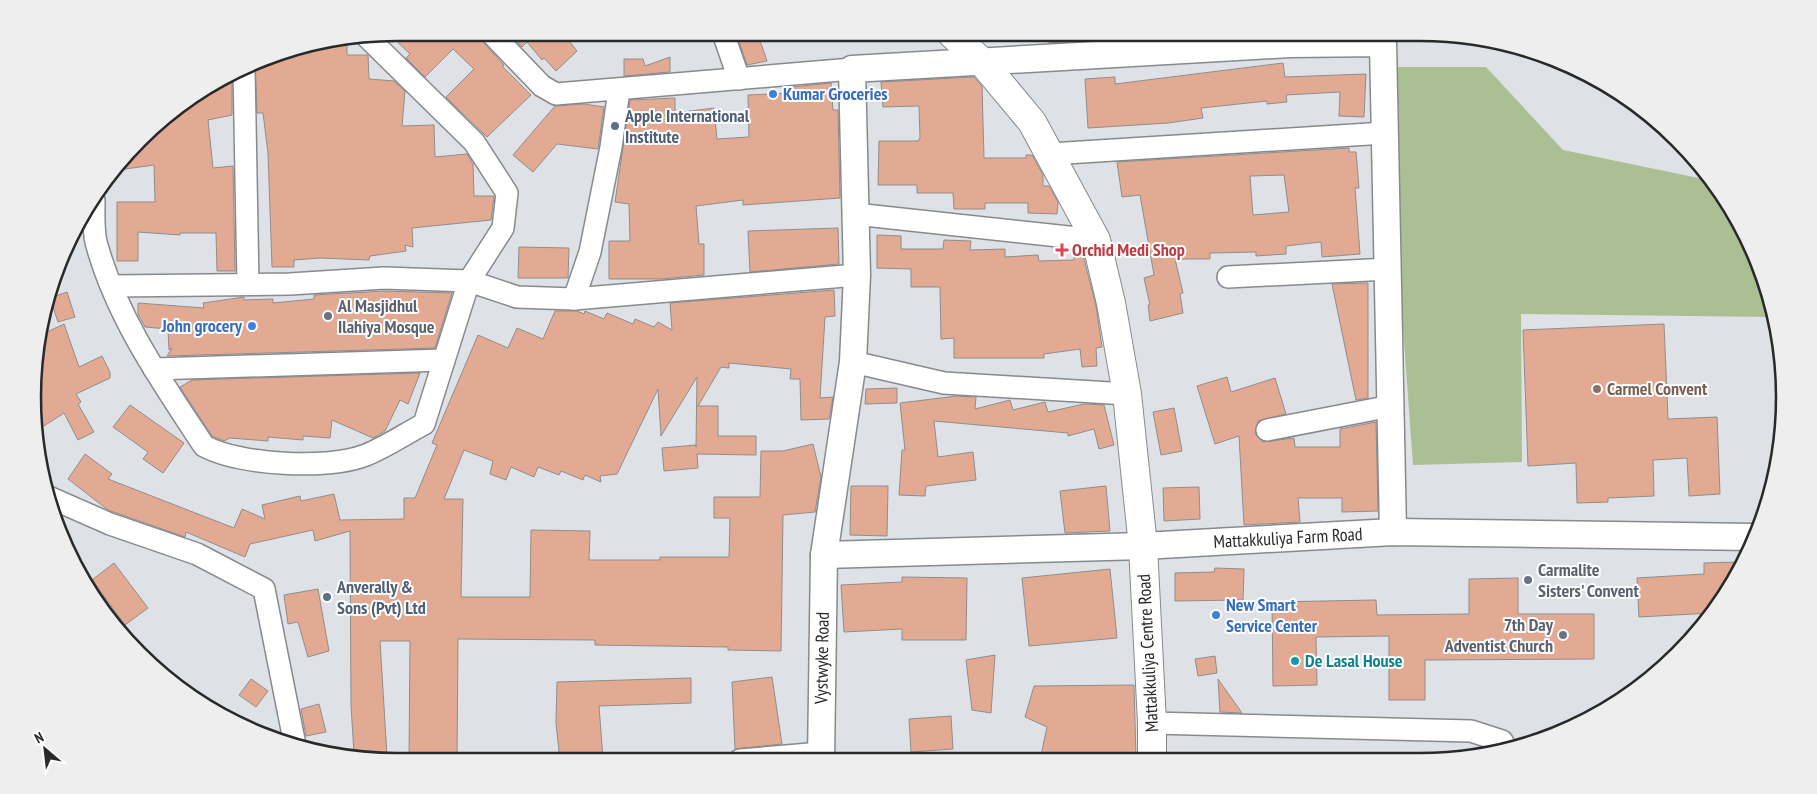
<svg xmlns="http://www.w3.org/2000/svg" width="1817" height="794" viewBox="0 0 1817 794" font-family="'PT Sans Narrow',sans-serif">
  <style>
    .green { fill: #abbf94 }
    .building { fill: #e2aa93; stroke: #918d8b; fill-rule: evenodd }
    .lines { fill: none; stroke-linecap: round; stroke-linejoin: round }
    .minor-casing { stroke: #878a8d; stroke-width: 24 }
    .tertiary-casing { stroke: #878a8d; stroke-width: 29 }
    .primary-casing { stroke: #878a8d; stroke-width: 30 }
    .minor { stroke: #fff; stroke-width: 21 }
    .tertiary { stroke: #fff; stroke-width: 26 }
    .primary { stroke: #fff; stroke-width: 28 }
    .shop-dot { fill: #3f7fe0; stroke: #fff; stroke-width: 2 }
    .service-dot { fill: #5c6f8a; stroke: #fff; stroke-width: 2 }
    .health-dot { fill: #e0444e; stroke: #fff; stroke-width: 2 }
    .worship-dot { fill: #6b7280; stroke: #fff; stroke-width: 2 }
    .education-dot { fill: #8d6e63; stroke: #fff; stroke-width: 2 }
    .culture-dot { fill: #0f9aa8; stroke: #fff; stroke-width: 2 }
    .labels { text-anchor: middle; stroke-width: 4; stroke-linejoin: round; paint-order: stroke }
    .shop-label { font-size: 18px; font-weight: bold; fill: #366cbe; stroke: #fff; text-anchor: start }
    .service-label { font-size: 18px; font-weight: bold; fill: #4e5e75; stroke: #fff; text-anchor: start }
    .health-label { font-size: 18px; font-weight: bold; fill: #be3a42; stroke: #fff; text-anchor: start }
    .worship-label { font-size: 18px; font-weight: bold; fill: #5b616d; stroke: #fff; text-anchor: start }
    .education-label { font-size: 18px; font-weight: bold; fill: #785e54; stroke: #fff; text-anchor: start }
    .street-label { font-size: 18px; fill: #28292a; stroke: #fff }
    .culture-label { font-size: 18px; font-weight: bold; fill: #0d838f; stroke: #fff; text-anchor: start }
    .rim { fill: none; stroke: #28292a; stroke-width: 2.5 }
  </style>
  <rect width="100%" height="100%" fill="#dee1e5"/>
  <polygon class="green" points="1384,67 1486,67 1563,150 1713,181 1747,236 1772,303 1772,317 1521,314 1522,462 1413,465"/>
  <g class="building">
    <polygon points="397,32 479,32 482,41 504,65 502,66 531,95 487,137 446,97 474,69 453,49 425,77 406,58 410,54 389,34"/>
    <polygon points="508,32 562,32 577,51 556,71 544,58 542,60 527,42 522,47"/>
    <polygon points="743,32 757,32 767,61 747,65 737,35"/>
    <polygon points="1049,32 1171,32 1172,36 1049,43"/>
    <polygon points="347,41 347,55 368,55 369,79 394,81 405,91 402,126 434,125 435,157 467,154 473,164 474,196 494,196 491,220 412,228 413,247 405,245 406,251 370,256 369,260 320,258 294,260 294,267 272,267 268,153 263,113 257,113 255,63 273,61 272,55 280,52"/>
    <polygon points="670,57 670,72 624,76 624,59 643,59 645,66"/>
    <polygon points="1283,63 1285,77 1366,74 1364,117 1339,116 1340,92 1286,95 1287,102 1267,104 1267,101 1201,108 1203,118 1168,123 1088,128 1085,79 1115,77 1115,84"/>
    <polygon points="232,74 232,115 208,120 213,168 233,166 235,271 217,271 216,233 180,233 180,235 138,232 138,261 117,261 117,202 155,202 154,165 118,170 157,123 214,81"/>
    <polygon points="974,77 982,86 984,158 1026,158 1026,155 1032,155 1043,175 1043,186 1049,186 1058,202 1057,214 1028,213 1028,203 985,203 985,209 954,209 953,193 917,193 917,185 878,185 879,141 918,141 920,138 919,106 883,107 881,82"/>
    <polygon points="831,83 833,110 838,110 840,198 743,205 743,200 696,206 699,244 704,244 704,275 661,279 609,279 609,241 630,241 629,204 615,202 630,100 675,98 675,113 714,108 717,139 749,137 748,95 792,93 792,87"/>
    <polygon points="584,104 604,107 598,149 557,144 533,172 513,155 555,106"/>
    <path d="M1349,148V152H1356L1359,188H1355L1360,254L1322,257L1321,242L1286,246V254L1256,256V252L1210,253V259H1175L1183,293L1180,294L1183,313L1150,321L1148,305H1150L1144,278L1154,275L1140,195L1122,197L1117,162ZM1284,175L1289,212L1253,215L1250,176Z"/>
    <polygon points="838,228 839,264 750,272 748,231"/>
    <polygon points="877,235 901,236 901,249 943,249 944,240 971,241 970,250 1005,249 1005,257 1038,255 1039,261 1074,260 1074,255 1083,255 1096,306 1102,347 1096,348 1097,366 1082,367 1080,349 1044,354 1044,358 954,358 954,338 941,339 940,287 911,287 911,269 877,268"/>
    <polygon points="519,247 569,248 568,278 518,278"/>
    <polygon points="1368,283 1368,398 1356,400 1332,284"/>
    <polygon points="834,290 835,316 825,317 820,398 833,397 829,419 801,420 800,379 790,379 791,369 729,363 729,368 721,367 698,406 718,406 718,436 756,436 756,455 697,454 698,468 664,471 662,448 696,445 696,447 697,377 661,436 658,389 617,474 600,476 601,482 585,475 583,480 561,471 559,475 538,467 534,477 511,467 506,480 490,474 493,461 464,450 444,499 463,499 461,597 530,597 531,530 590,531 589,560 660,560 660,557 729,557 730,518 714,518 714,497 760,497 761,451 783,451 813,444 821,477 815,512 783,515 781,651 728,650 728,647 595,645 595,640 458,639 457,761 409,761 410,641 380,641 387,756 370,757 354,754 351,705 350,531 315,541 313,530 250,544 245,557 186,532 185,537 108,510 68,479 85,454 112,474 108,479 234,528 242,509 265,519 262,505 300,496 301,501 334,494 340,520 404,519 404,498 415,498 437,445 432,443 478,335 508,348 517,328 543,339 555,311 577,311 584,314 585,311 604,319 607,313 633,324 635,319 654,327 658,322 672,330 670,303"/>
    <polygon points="384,291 452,293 435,348 167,356 172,348 169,350 168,329 145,327 138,314 138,303 204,308 203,303 244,297 244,300 273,299 273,303 314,299 314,295"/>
    <polygon points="67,292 75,317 58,322 50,298"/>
    <polygon points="64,324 79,367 102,356 110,372 110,378 76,394 81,402 78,404 94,432 78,440 64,413 36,431 32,397 38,336"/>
    <polygon points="1664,324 1668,419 1717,417 1720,494 1689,496 1687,458 1653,460 1654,496 1608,498 1608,502 1577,503 1576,463 1528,466 1523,330"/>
    <polygon points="420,373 408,404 400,400 385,431 373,438 332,420 330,438 303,436 303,440 268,437 268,441 230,438 224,441 212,436 180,387 192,380"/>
    <polygon points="1227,377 1231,392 1275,378 1286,414 1258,421 1255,433 1263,442 1294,438 1295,447 1340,447 1340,429 1376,422 1378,511 1342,512 1342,498 1298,498 1300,522 1244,525 1239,436 1215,444 1197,386"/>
    <polygon points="897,388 897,403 865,404 866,389"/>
    <polygon points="957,396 976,397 975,409 1010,400 1013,410 1045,402 1048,412 1084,404 1104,405 1114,445 1099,449 1094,429 1068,436 1068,433 934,421 938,457 973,452 976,480 926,486 925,496 899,495 902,450 905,450 900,403"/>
    <polygon points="130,405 184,443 163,473 143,459 148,452 113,427"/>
    <polygon points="1174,408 1182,451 1161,455 1153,412"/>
    <polygon points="851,486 888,486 887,536 850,535"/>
    <polygon points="1106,486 1110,531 1065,533 1060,491"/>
    <polygon points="1199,487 1200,519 1164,521 1163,488"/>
    <polygon points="1739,562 1712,613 1639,617 1637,578 1704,574 1704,563"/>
    <polygon points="114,563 148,608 125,625 92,580"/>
    <polygon points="1215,568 1244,569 1243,600 1175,601 1175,573 1214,572"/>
    <polygon points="1110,569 1117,638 1029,646 1022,578"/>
    <polygon points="902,577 967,578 966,640 902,640 902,629 844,632 841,585 902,582"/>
    <polygon points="1518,578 1518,614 1594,614 1594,659 1425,660 1425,700 1389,700 1389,636 1316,637 1317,685 1273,686 1272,602 1376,600 1377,615 1469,614 1469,579"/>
    <polygon points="318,589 329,651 308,657 298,622 288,624 284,595"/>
    <polygon points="995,655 991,713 972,710 966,660"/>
    <polygon points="1215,656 1217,673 1198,676 1195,659"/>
    <polygon points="772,677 782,744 735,749 732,682"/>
    <polygon points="691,678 691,703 599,706 603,759 560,761 556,723 557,682"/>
    <polygon points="251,679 268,691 256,707 239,695"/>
    <polygon points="1218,679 1242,713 1220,712"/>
    <polygon points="1134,685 1136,757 1040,760 1047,727 1025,717 1034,686"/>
    <polygon points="319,704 326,732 306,736 301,709"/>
    <polygon points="951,716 953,749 911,752 909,719"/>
  </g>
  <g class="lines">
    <g class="minor-casing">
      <g id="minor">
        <polyline points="491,33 542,86 556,94 852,69"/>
        <polyline points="723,33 739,79"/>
        <polyline points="1187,33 1203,50"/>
        <polyline points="244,68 248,284"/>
        <polyline points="1050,154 1385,133"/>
        <path d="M94,200C94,213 93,229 96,242C116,317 162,382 204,446C240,465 327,470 366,455C386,447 405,434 424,424L469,281L517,297L574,299L857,275"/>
        <polyline points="855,214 1096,240"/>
        <polyline points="1228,277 1389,269"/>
        <polyline points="112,286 290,284 384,278 469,281 503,228 507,193 474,142 367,37"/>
        <polyline points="574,299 590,252 611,147 619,90"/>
        <polyline points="853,362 944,383 1127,394"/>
        <polyline points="154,369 444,360"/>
        <polyline points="1267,430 1391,406"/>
        <polyline points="51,498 110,524 197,554 264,589 295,745"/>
        <polyline points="1152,723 1471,731 1502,741 1506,748"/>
        <polyline points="740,760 821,753"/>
      </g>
    </g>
    <g class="tertiary-casing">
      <g id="tertiary">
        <polyline points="824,555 1143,546 1393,532 1753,537"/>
        <polyline points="821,760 824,555 853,362 857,275 852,69 1290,44 1383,43 1393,532"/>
      </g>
    </g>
    <g class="primary-casing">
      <polyline id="primary" points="951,33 982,62 1032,122 1096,240 1111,303 1127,394 1143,546 1152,723 1152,759"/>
    </g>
    <use href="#minor" class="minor"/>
    <use href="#tertiary" class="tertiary"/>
    <use href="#primary" class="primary"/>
  </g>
  <g class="shop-dot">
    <circle cx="773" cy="94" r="5"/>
    <circle cx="252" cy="326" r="5"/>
    <circle cx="1216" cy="615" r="5"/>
  </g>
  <g class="service-dot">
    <circle cx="615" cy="126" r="5"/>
    <circle cx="327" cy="597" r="5"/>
  </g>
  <path class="health-dot" d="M1059.5 242.5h5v5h5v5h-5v5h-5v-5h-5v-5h5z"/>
  <g class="worship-dot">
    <circle cx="328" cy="316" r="5"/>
    <circle cx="1528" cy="580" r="5"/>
    <circle cx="1563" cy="635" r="5"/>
  </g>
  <circle class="education-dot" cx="1597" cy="389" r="5"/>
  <circle class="culture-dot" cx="1295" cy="661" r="5"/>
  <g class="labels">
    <g class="shop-label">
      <text x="783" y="100">Kumar Groceries</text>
      <text x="242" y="332" text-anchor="end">John grocery</text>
      <text x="1226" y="611">New Smart<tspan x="1226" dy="21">Service Center</tspan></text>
    </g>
    <g class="service-label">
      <text x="625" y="122">Apple International<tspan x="625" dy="21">Institute</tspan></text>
      <text x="337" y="593">Anverally &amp;<tspan x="337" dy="21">Sons (Pvt) Ltd</tspan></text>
    </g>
    <g class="health-label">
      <text x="1072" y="256">Orchid Medi Shop</text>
    </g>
    <g class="worship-label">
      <text x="338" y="312">Al Masjidhul<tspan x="338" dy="21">Ilahiya Mosque</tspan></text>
      <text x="1538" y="576">Carmalite<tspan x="1538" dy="21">Sisters' Convent</tspan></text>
      <text x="1553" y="631" text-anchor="end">7th Day<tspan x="1553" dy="21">Adventist Church</tspan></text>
    </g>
    <g class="education-label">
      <text x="1607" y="395">Carmel Convent</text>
    </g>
    <g class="street-label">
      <text transform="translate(1288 538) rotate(-3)" y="6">Mattakkuliya Farm Road</text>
      <text transform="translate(1148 653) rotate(-93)" y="6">Mattakkuliya Centre Road</text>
      <text transform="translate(822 658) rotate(-89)" y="6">Vystwyke Road</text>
    </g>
    <g class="culture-label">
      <text x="1305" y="667">De Lasal House</text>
    </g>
  </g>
  <path d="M0 0H1817V794H0ZM397 41H1420A356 356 0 0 1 1776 397V397A356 356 0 0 1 1420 753H397A356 356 0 0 1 41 397V397A356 356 0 0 1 397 41Z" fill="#eee" fill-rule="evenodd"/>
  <path class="rim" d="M397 41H1420A356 356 0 0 1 1776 397V397A356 356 0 0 1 1420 753H397A356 356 0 0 1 41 397V397A356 356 0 0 1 397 41Z"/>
  <g transform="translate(45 749) rotate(332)" stroke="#ffffff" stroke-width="4" paint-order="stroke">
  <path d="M0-4L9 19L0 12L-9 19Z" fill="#28292a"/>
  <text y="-8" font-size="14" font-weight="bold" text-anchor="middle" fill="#28292a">N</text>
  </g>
</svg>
